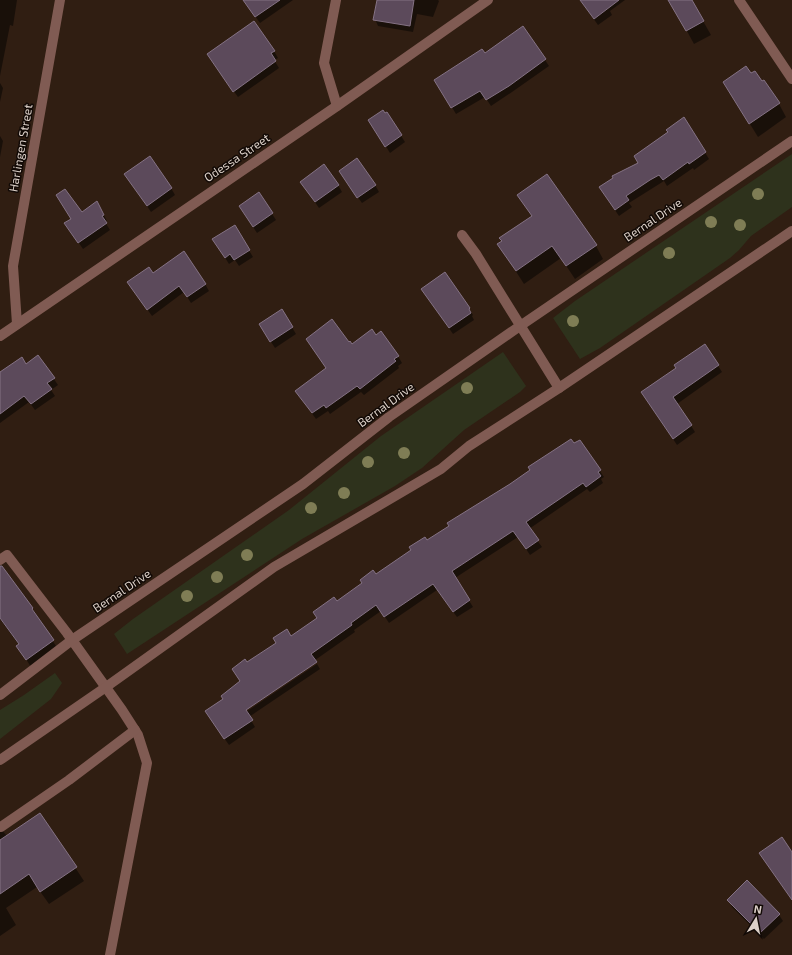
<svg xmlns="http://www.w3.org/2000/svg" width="792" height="955" viewBox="0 0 792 955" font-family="'Exo 2',sans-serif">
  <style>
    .green { fill: #2e321c }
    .shadow { fill: #0007 }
    .building { fill: #5c4a5b; stroke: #847284 }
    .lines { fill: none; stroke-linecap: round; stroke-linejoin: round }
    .minor { stroke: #805b53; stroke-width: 10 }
    .tree { fill: #7f7d55 }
    .labels { text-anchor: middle; stroke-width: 3; stroke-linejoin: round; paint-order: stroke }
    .street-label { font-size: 12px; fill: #dcd0c8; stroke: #120a06 }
  </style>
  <rect width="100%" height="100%" fill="#301e12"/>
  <g class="green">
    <polygon points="792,154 792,207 751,236 739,250 730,258 600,348 580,359 553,318 575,301"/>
    <polygon points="503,352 526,386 520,392 464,430 422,468 395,486 302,539 127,654 114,634 133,619 289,510 381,436"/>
    <polygon points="55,673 62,683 51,699 0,739 0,710 24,695"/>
  </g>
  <g class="shadow">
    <polygon points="0,0 17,0 13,26 10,25 0,76"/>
    <polygon points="244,0 293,0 260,23"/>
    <polygon points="378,0 438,0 439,1 433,17 417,14 413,32 378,26 375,19"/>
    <polygon points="580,0 625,0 610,11 612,15 598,25"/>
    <polygon points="670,0 691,0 711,35 694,44"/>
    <polygon points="523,27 549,66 512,92 491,106 485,97 456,114 435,79 482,50 485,54"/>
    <polygon points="274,51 278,58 274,60 279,68 238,97 212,61"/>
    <polygon points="0,83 3,88 0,102"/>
    <polygon points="732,95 779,104 786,117 758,137"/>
    <polygon points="387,114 405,142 390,153 374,127"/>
    <polygon points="684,119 709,159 694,170 693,168 667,186 664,181 629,203 632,207 619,216 604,194 639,164"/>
    <polygon points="0,136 3,141 0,157"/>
    <polygon points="344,178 375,185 379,192 362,203"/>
    <polygon points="130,181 171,188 175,195 151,212"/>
    <polygon points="301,182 338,185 342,192 319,208"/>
    <polygon points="259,194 276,220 257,233 240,207"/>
    <polygon points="519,195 596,246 603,259 575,279 561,258 524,284 499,245 532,217"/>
    <polygon points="97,203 107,221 105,222 110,230 83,249 70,230 72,219"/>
    <polygon points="235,227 253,257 239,266 235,260 229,264 217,245"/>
    <polygon points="445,273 473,315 472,316 474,320 453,334 426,295"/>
    <polygon points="152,274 205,284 209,291 191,303 184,292 152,316 133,289"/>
    <polygon points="282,311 296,334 275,348 264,331"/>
    <polygon points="376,336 398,356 402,363 398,366 399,368 364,395 361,392 330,414 328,411 316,419 300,397 349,343 352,345"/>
    <polygon points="705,345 722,372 677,404 695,432 677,445 642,393 677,369"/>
    <polygon points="38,356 58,385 51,390 55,396 35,410 29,402 0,423 0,382"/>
    <polygon points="580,442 604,477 601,479 603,483 590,492 587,489 529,529 542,547 530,555 518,537 455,578 473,607 457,617 437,590 389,623 381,611 354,630 355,632 241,712 243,714 317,664 320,669 249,717 255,727 229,745 210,718 224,699 241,682 247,664 318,619 336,603 375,575"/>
    <polygon points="0,569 32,608 61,654 34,672 18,646 19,645 0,619"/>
    <polygon points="40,814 84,881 49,904 37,887 6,908 16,925 0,936 0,828 7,836"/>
    <polygon points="729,900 779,915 783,921 764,939 732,907"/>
  </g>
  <g class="building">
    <polygon points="243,0 280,0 255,17"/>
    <polygon points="377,0 414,0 410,26 373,20"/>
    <polygon points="580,0 619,0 594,19"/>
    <polygon points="668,0 692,0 704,21 686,31"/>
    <polygon points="254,21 275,51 271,53 276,61 233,92 207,54"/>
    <polygon points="523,26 546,59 509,86 486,100 480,91 451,108 434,80 482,49 485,53"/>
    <polygon points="746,66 751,73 755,71 762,81 764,80 780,103 749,124 723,82"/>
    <polygon points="383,110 385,113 387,112 402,135 385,147 368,120"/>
    <polygon points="684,117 706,152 689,164 688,162 663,180 659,175 650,180 626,196 629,200 615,210 599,187 613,178 612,176 638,163 634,156 668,132 666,130"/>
    <polygon points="150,156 172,188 147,206 124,174"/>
    <polygon points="357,158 376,185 357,198 339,171"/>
    <polygon points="324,164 339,185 315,202 300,182"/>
    <polygon points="547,174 597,245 566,266 552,246 516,271 497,244 502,241 499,238 532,216 517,195"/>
    <polygon points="65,189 82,212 97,201 104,215 102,216 107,223 78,243 64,223 71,219 56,195"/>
    <polygon points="259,192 273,213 253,227 239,206"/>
    <polygon points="235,225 250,250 234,260 230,254 225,258 212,239"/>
    <polygon points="184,251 206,284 187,297 179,286 147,310 127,282 149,267 153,273"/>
    <polygon points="445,272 470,308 469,309 471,313 449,328 421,289"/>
    <polygon points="282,309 293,327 270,342 259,324"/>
    <polygon points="332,319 349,342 350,341 352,344 372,329 376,335 381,331 399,356 394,359 396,361 360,389 357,386 326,408 324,405 312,413 295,391 326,368 306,339"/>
    <polygon points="705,344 719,365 673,397 692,425 673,439 641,392 676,368 674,365"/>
    <polygon points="38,355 55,378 47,383 52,389 31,404 24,396 0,414 0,372 22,357 26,364"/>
    <polygon points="571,439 574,443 580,440 601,470 598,472 601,476 586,487 583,483 526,522 539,540 526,549 513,531 452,571 470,600 453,612 433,584 384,617 376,605 351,623 352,625 311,654 317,662 246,710 253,720 224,739 205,711 223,699 221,696 240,681 232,669 245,659 247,662 276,643 273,638 287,629 291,636 317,618 313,612 334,597 337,601 362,583 360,580 373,570 376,574 411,550 409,547 425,537 427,540 449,526 447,523 510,484 530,470 528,467"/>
    <polygon points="0,566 2,566 33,608 32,609 54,640 26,660 16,646 19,644 0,618"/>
    <polygon points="40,813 77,867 40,892 29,874 0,894 0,840"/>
    <polygon points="782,837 792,852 792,900 759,853"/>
    <polygon points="747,880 780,914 760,933 727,900"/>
  </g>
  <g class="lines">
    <g class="minor">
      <polyline points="336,0 324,63 337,106"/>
      <polyline points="739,0 792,79"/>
      <polyline points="462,235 476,254 559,388"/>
      <polyline points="17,324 13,266 60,0"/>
      <polyline points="0,336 337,106 488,0"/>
      <polyline points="0,560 7,555 67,633 122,710 138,735 147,763 110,955"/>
      <polyline points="0,695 72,640 303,484 389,417 520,326 792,141"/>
      <polyline points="0,760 106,687 274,567 441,469 469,446 559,388 792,231"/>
      <polyline points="1,827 69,780 135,730"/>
    </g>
  </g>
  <g class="tree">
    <circle cx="758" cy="194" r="6"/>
    <circle cx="711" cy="222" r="6"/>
    <circle cx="740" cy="225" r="6"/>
    <circle cx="669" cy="253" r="6"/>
    <circle cx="573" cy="321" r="6"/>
    <circle cx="467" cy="388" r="6"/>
    <circle cx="404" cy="453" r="6"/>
    <circle cx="368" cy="462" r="6"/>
    <circle cx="344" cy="493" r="6"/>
    <circle cx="311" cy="508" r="6"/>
    <circle cx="247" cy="555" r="6"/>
    <circle cx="217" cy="577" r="6"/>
    <circle cx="187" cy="596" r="6"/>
  </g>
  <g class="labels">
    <g class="street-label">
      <text transform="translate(21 148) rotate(-80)" y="4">Harlingen Street</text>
      <text transform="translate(237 158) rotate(-34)" y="4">Odessa Street</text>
      <text transform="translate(653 220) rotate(-34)" y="4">Bernal Drive</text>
      <text transform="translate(386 405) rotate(-36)" y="4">Bernal Drive</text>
      <text transform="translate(122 591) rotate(-34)" y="4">Bernal Drive</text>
    </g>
  </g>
  <g transform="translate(756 919) rotate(10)" stroke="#120a06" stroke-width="3" paint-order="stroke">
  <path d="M0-3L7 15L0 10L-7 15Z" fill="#dcd0c8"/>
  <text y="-6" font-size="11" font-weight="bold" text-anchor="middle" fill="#dcd0c8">N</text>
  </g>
</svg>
